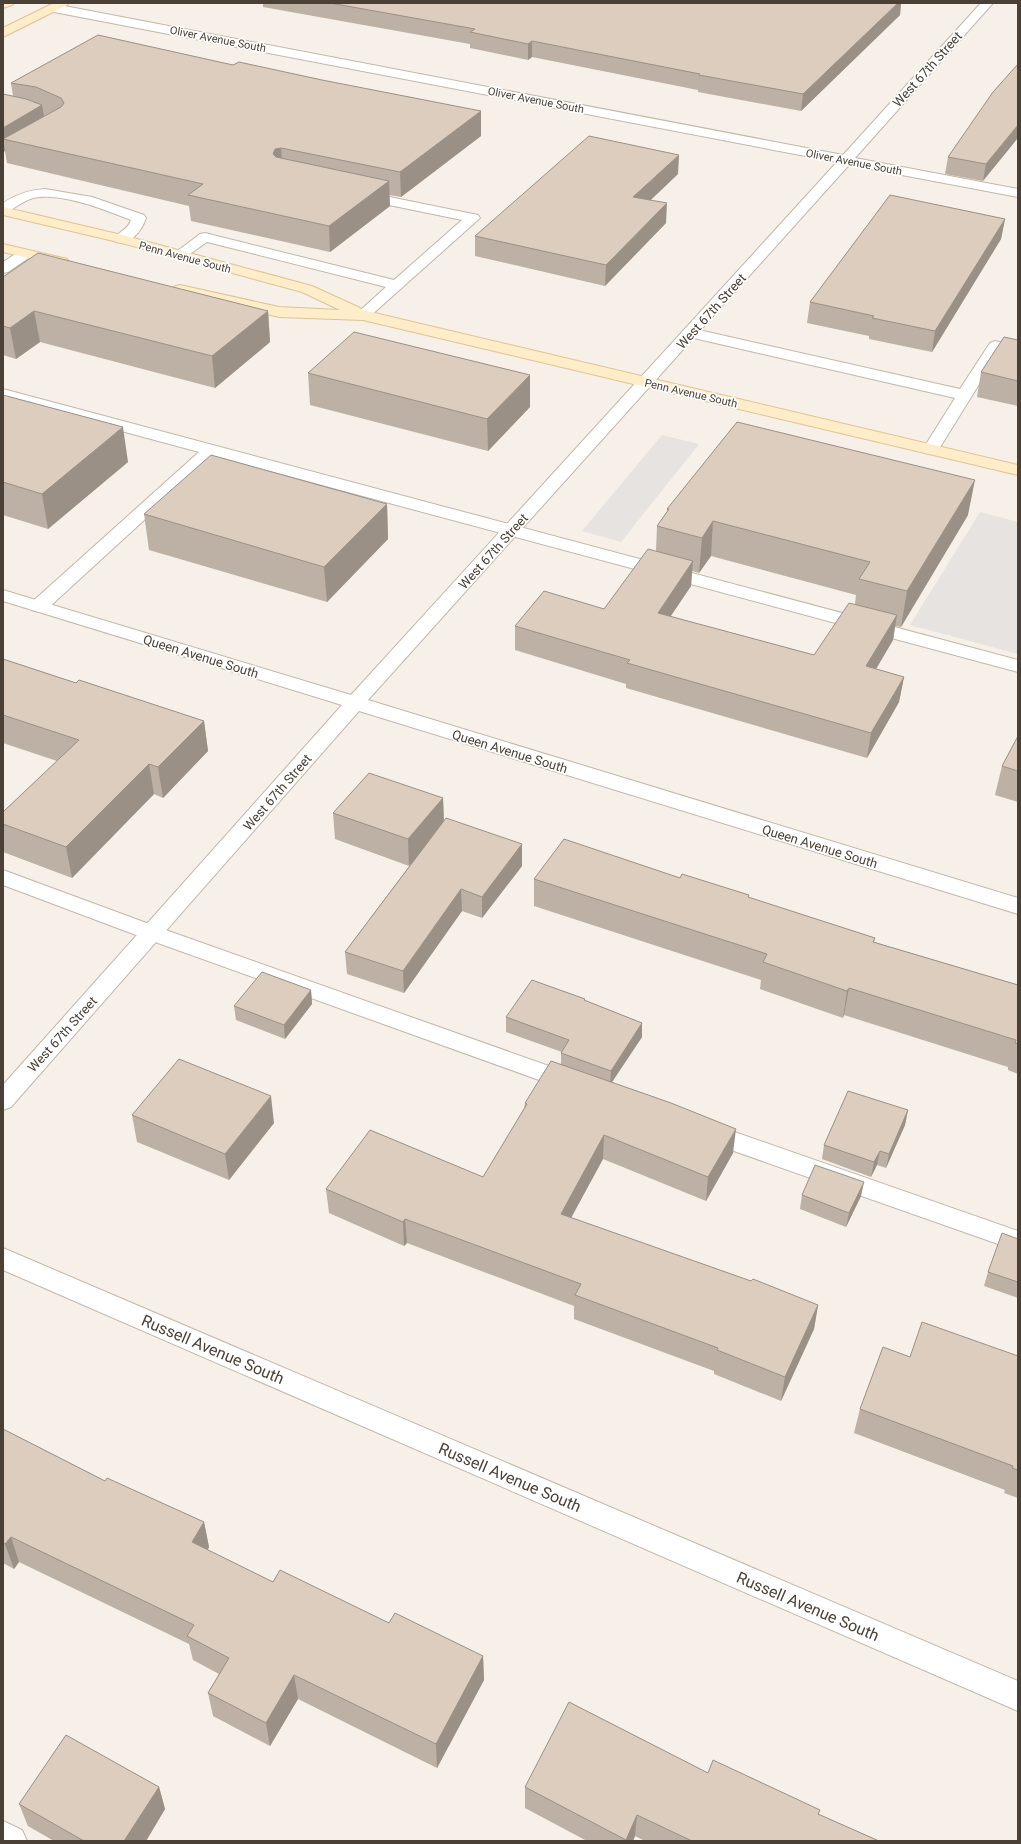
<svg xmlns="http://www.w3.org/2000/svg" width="1021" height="1844" viewBox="0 0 1021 1844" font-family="Roboto,sans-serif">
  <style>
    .parking { fill: #e6e3e0 }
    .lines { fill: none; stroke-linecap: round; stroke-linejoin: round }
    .service-casing { stroke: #c2b7a9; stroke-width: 2 }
    .minor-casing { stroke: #c2b7a9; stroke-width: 2 }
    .secondary-casing { stroke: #dec394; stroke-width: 2 }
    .service { fill: #fff; fill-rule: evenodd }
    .minor { fill: #fff; fill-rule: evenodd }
    .secondary { fill: #ffecc8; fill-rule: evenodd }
    .wall { fill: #bdb0a4; fill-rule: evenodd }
    .shaded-wall { fill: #9a9086 }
    .building { fill: #dccdbf; stroke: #9a9086 }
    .labels { text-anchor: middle; stroke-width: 3.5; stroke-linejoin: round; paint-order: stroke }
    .far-street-label { font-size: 11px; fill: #4a4035; stroke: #fff }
    .street-label { font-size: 13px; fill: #4a4035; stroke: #fff }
    .near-street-label { font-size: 16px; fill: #4a4035; stroke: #fff }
  </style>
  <rect width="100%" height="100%" fill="#f6f0e8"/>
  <g class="parking">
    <polygon points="662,435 699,444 621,542 582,531"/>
    <polygon points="980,512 1018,522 1018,654 910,625"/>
  </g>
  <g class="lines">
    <g class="service-casing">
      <g id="service">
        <path d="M45,189L92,197L144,215L146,218C142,230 131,246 116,242L114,239C119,231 128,230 131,220C105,210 62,192 33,198C22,201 14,210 3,213V203C17,194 29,190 45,189Z"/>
        <polygon points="360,191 473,214 478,215 480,218 368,318 358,318 355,315 386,287 207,242 184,258 174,258 172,255 200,234 205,233 394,280 462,220 355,198 353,195 355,192"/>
        <polygon points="25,250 30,251 32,254 30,257 8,272 3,273 3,262 20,251"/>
        <polygon points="690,328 960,389 990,343 995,341 1018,346 1018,356 999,352 939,449 937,453 931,454 925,453 923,449 955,398 685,336 682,333 685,330"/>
        <polygon points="3,389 1018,660 1018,672 214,456 46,610 39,612 32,610 30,606 32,602 199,452 3,399"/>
        <polygon points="3,870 160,928 580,1077 584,1083 580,1089 572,1092 564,1089 144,938 3,885"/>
        <polygon points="706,1122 1018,1231 1018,1251 697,1138 694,1131 697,1124"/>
        <polygon points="3,1821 22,1830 27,1841 3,1841"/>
      </g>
    </g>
    <g class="minor-casing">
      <g id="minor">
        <polygon points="981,3 993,3 855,158 1018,189 1018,197 849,165 368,700 1018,898 1018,914 359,711 11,1107 3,1110 3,1085 342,705 3,601 3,590 351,695 837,162 54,12 50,10 48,8 50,6 54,4 843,155"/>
        <polygon points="3,1248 1018,1681 1018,1711 3,1270"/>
      </g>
    </g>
    <g class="secondary-casing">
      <g id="secondary">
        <polygon points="3,3 14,3 12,5 3,8"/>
        <polygon points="54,3 69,3 67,5 3,37 3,28"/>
        <polygon points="3,207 126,236 312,286 360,308 362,310 1018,465 1018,475 363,320 279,317 175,292 173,289 175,286 180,285 279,307 340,310 302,292 118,242 3,215"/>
        <polygon points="3,244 67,259 69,262 67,265 62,266 3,252"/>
      </g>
    </g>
    <use href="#service" class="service"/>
    <use href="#minor" class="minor"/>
    <use href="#secondary" class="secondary"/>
  </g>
  <g class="wall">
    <polygon points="263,3 901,3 900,15 801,111 698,92 698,90 532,57 528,60 470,48 470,44 263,7"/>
    <polygon points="1018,64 983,181 945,174 948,157"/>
    <polygon points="11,83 481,136 401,197 389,195 390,206 330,252 191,221 189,206 7,163 5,151 3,152 3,94 13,96"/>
    <polygon points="678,174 650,200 666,223 605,286 475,256 475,236"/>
    <polygon points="1005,219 1001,239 932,352 869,339 869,336 807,323 810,302"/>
    <polygon points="3,277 268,311 270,342 215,388 40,342 16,359 3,355"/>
    <polygon points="1018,340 1018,406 977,397 981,372"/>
    <polygon points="308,373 530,407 488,451 310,405"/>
    <polygon points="3,395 128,462 48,529 3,515"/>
    <polygon points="387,504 388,539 327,602 149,550 144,514"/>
    <path d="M667,509L968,515L901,627L895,626L893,640L876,669L904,677L899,702L867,758L626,688V684L515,650V626L604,609L656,551L657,526L667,512ZM711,556L856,595L855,604L814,655L670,617L691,586L692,571L699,573Z"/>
    <polygon points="3,659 76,683 204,721 208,751 163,798 154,794 72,878 3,852 3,812 57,761 3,743"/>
    <polygon points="1018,736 1018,802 995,795 1002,766"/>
    <polygon points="443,798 444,821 522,844 522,866 482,918 462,911 404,993 347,974 345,952 413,861 409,866 335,839 333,813"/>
    <polygon points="680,878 749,898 875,938 874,942 1018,985 1018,1074 1008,1070 1008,1067 844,1015 843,1018 760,989 761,980 534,906 534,879"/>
    <polygon points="311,990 312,1004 285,1039 236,1020 234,1006"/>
    <polygon points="585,999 584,1000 642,1023 642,1037 612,1082 733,1153 706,1201 603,1159 571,1218 818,1305 814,1329 781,1401 714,1374 714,1371 574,1319 574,1306 407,1243 404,1246 329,1213 326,1189 483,1177 524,1109 525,1103 561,1064 561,1053 562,1052 506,1032 506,1017"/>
    <polygon points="908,1110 905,1125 886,1168 877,1165 871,1177 822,1159 824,1145"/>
    <polygon points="132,1115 274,1123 229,1180 137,1142"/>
    <polygon points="802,1195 861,1196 846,1227 800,1209"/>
    <polygon points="1018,1239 1018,1298 984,1286 988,1272"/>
    <polygon points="1018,1356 1018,1498 1004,1493 1005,1490 854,1433 860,1409 910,1357"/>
    <polygon points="3,1429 105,1481 204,1522 209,1547 208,1550 273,1582 483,1656 484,1680 437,1768 298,1699 270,1746 213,1716 208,1693 219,1674 193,1660 189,1644 19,1562 14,1569 3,1563"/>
    <polygon points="708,1773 820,1810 818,1814 879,1841 645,1841 635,1836 633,1841 587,1841 525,1808 525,1787"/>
    <polygon points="159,1787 165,1809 146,1841 54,1841 28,1826 19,1804"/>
  </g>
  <g class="shaded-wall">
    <polygon points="898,3 901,3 900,15 801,111 803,94"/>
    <polygon points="532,41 532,57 528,60 528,44"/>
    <polygon points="42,105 46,127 3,139 3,128"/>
    <polygon points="481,111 481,136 401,197 400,172"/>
    <polygon points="1018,125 1018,138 983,181 986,164"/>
    <polygon points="3,140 5,151 3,152"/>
    <polygon points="281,148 283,173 273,154 275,149"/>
    <polygon points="679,155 678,174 633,217 633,197"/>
    <polygon points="389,181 390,206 330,252 329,226"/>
    <polygon points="667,203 666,223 605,286 606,265"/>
    <polygon points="1005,219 1001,239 932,352 935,331"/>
    <polygon points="34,311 40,342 16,359 10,328"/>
    <polygon points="268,311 270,342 215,388 212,356"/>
    <polygon points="530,375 530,407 488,451 487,419"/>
    <polygon points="123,427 128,462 48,529 42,494"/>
    <polygon points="975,480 968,515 901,627 907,591"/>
    <polygon points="387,504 388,539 327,602 324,567"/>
    <polygon points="713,521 711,556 699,573 702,538"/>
    <polygon points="693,561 691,586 656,638 658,613"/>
    <polygon points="897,615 893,640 863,691 866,666"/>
    <polygon points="904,677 899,702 867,758 871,733"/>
    <polygon points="204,721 208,751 163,798 158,767"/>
    <polygon points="149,764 154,794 72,878 66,847"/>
    <polygon points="443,798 444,825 409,866 408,839"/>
    <polygon points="522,844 522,866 482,918 482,897"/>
    <polygon points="461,889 462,911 404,993 403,971"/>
    <polygon points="849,988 844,1015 843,1018 847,991"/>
    <polygon points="311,990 312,1004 285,1039 284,1025"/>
    <polygon points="642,1023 642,1037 610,1085 611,1071"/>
    <polygon points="271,1096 274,1123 229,1180 225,1154"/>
    <polygon points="908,1110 905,1125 886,1168 889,1154"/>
    <polygon points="736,1129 733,1153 706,1201 708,1177"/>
    <polygon points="604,1135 603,1159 560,1238 561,1214"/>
    <polygon points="880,1151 877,1165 871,1177 874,1162"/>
    <polygon points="864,1182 861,1196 846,1227 849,1213"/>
    <polygon points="405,1219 407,1243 404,1246 403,1222"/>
    <polygon points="818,1305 814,1329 781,1401 785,1377"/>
    <polygon points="204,1522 209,1547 197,1567 192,1542"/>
    <polygon points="11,1537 19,1562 14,1569 5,1544"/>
    <polygon points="483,1656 484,1680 437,1768 436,1744"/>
    <polygon points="294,1675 298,1699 270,1746 266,1723"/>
    <polygon points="159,1787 165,1809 146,1841 124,1841"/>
    <polygon points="637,1815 635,1836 633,1841 625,1841"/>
  </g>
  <g class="building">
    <polygon points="330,3 898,3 803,94 699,75 700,74 532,41 528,44 470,32 475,29"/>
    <polygon points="98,35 233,65 239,62 322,80 481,111 400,172 281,148 275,149 273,154 276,157 389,181 329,226 188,195 203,184 3,139 61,107 64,103 61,98 36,87 11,83"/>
    <polygon points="1018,64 1018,125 986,164 948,157 993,92"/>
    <polygon points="3,94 26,99 42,105 3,128"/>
    <polygon points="589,136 679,155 633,197 667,203 606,265 475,236"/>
    <polygon points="890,195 1005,219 935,331 872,318 874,316 810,302"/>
    <polygon points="38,253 268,311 212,356 34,311 10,328 3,326 3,277"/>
    <polygon points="354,332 530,375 487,419 308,373"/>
    <polygon points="1004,337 1018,340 1018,381 981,372"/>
    <polygon points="3,395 123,427 42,494 3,482"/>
    <polygon points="737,422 975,480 907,591 859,579 870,562 713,521 702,538 657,526 669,509 667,509"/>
    <polygon points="211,455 387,504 324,567 144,514"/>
    <polygon points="648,549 693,561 658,613 814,655 849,603 897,615 866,666 904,677 871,733 627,663 630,660 515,626 544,591 604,609"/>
    <polygon points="3,659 76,683 79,680 204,721 158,767 149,764 66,847 3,824 3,812 79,740 3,715"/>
    <polygon points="1018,736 1018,771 1002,766"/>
    <polygon points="369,773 443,798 408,839 333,813"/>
    <polygon points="446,818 522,844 482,897 461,889 403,971 345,952"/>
    <polygon points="564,839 680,878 682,874 749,895 748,897 875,938 873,942 1018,985 1018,1044 1015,1043 1016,1040 849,988 847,991 763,962 767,954 534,879"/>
    <polygon points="262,972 311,990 284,1025 234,1006"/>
    <polygon points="532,980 585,999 584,1000 642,1023 611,1071 561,1053 569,1040 506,1017"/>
    <polygon points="179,1059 271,1096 225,1154 132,1115"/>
    <polygon points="551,1061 671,1103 736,1129 708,1177 604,1135 561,1214 751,1281 753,1279 818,1305 785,1377 717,1350 718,1348 575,1295 581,1284 405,1219 403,1222 326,1189 370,1130 483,1177 527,1104 525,1103"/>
    <polygon points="848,1091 908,1110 889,1154 880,1151 874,1162 824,1145"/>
    <polygon points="815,1165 864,1182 849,1213 802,1195"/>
    <polygon points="1002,1233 1018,1239 1018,1282 988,1272"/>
    <polygon points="922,1322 1018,1356 1018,1470 1012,1468 1013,1466 860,1409 883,1347 910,1357"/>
    <polygon points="3,1429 105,1481 107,1478 204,1522 192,1542 273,1582 280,1570 389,1623 395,1613 483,1656 436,1744 294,1675 266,1723 208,1693 229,1658 187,1636 194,1625 11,1537 5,1544 3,1543"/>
    <polygon points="569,1702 708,1773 713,1760 820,1810 818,1814 879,1841 692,1841 637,1815 626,1840 525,1787"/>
    <polygon points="66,1735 159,1787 124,1841 84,1841 19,1804"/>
  </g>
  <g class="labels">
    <g class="far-street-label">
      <text transform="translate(218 39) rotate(11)" y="4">Oliver Avenue South</text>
      <text transform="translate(536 100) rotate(11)" y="4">Oliver Avenue South</text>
      <text transform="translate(854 162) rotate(11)" y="4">Oliver Avenue South</text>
      <text transform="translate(185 257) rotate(15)" y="4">Penn Avenue South</text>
      <text transform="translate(691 393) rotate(13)" y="4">Penn Avenue South</text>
    </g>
    <g class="street-label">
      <text transform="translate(927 69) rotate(-48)" y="5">West 67th Street</text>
      <text transform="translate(711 311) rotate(-48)" y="5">West 67th Street</text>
      <text transform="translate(493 551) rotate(-48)" y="5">West 67th Street</text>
      <text transform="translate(201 656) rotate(17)" y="5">Queen Avenue South</text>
      <text transform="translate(510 751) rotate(17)" y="5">Queen Avenue South</text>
      <text transform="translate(277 792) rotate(-49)" y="5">West 67th Street</text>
      <text transform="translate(820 846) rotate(17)" y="5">Queen Avenue South</text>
      <text transform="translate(62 1034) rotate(-48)" y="5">West 67th Street</text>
    </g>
    <g class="near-street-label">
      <text transform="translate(213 1349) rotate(23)" y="6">Russell Avenue South</text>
      <text transform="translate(510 1477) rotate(23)" y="6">Russell Avenue South</text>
      <text transform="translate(808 1606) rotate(23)" y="6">Russell Avenue South</text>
    </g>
  </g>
  <rect width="1021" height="1844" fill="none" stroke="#4a4035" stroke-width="8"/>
</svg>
